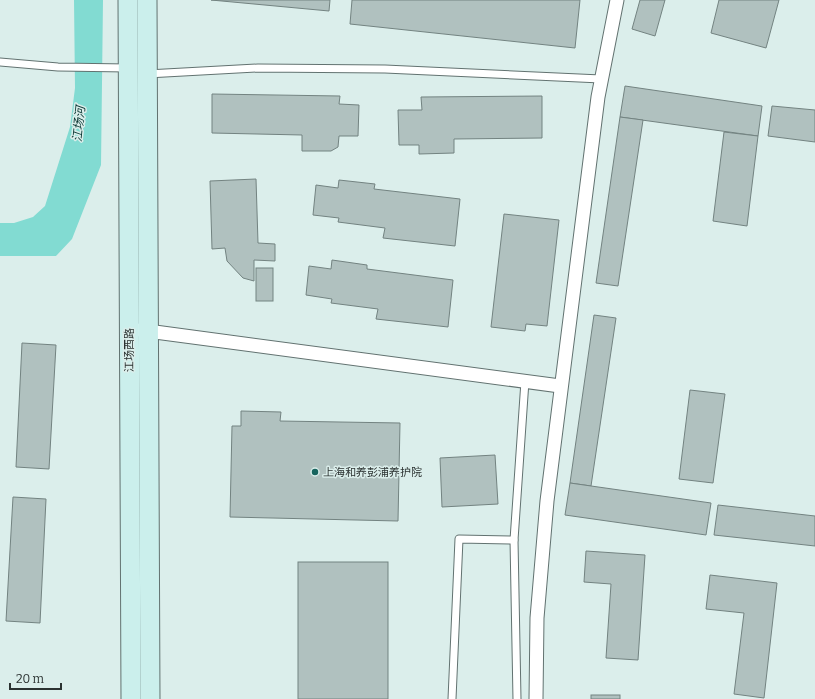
<svg xmlns="http://www.w3.org/2000/svg" width="815" height="699" viewBox="0 0 815 699" font-family="Bitter,'Noto Sans SC',serif">
  <style>
    .water { fill: #82dbd2 }
    .building { fill: #b0c1bf; stroke: #738381 }
    .lines { fill: none; stroke-linecap: round; stroke-linejoin: round }
    .service-casing { stroke: #627270; stroke-width: 9 }
    .minor-casing { stroke: #627270; stroke-width: 15 }
    .secondary-casing { stroke: #627270; stroke-width: 21 }
    .service { stroke: #fff; stroke-width: 7 }
    .minor { stroke: #fff; stroke-width: 13 }
    .secondary { stroke: #cbefec; stroke-width: 19 }
    .poi-dot { fill: #17645e; stroke: #dbeeeb; stroke-width: 1.5 }
    .labels { text-anchor: middle; stroke-width: 3; stroke-linejoin: round; paint-order: stroke }
    .street-label { font-size: 11px; fill: #2b3231; stroke: #dbeeeb }
    .poi-label { font-size: 11px; fill: #2b3231; stroke: #dbeeeb; text-anchor: start }
    .water-label { font-size: 12px; font-style: italic; fill: #093632; stroke: #dbeeeb }
  </style>
  <rect width="100%" height="100%" fill="#dbeeeb"/>
  <polygon class="water" points="74,0 103,0 101,165 72,239 56,256 0,256 0,223 14,223 33,217 45,206 70,127 75,88"/>
  <g class="building">
    <polygon points="211,0 330,0 329,11"/>
    <polygon points="352,0 580,0 575,48 350,24"/>
    <polygon points="640,0 665,0 655,36 632,29"/>
    <polygon points="719,0 779,0 766,48 711,33"/>
    <polygon points="625,86 762,106 758,136 620,117"/>
    <polygon points="212,94 340,96 339,104 359,105 358,136 339,136 338,147 331,151 302,151 302,135 212,133"/>
    <polygon points="542,96 542,138 454,139 454,153 419,154 419,145 399,145 398,110 422,110 421,97"/>
    <polygon points="772,106 815,110 815,142 768,136"/>
    <polygon points="620,117 643,120 618,286 596,283"/>
    <polygon points="724,132 758,136 747,226 713,221"/>
    <polygon points="256,179 258,243 275,244 275,261 254,260 254,281 243,278 227,261 225,248 212,249 210,181"/>
    <polygon points="339,180 375,184 374,189 460,199 455,246 383,238 385,228 338,222 339,218 313,215 316,185 338,188"/>
    <polygon points="504,214 559,220 547,326 526,324 525,331 491,327"/>
    <polygon points="332,260 367,265 367,269 453,280 448,327 376,319 378,309 331,303 332,299 306,295 309,266 331,269"/>
    <rect x="256" y="268" width="17" height="33"/>
    <polygon points="594,315 616,318 591,486 570,483"/>
    <polygon points="22,343 56,345 49,469 16,467"/>
    <polygon points="690,390 725,394 713,483 679,479"/>
    <polygon points="241,411 281,412 280,421 400,423 398,521 230,517 232,426 241,426"/>
    <polygon points="495,455 498,504 442,507 440,458"/>
    <polygon points="570,483 711,503 706,535 565,515"/>
    <polygon points="13,497 46,499 40,623 6,621"/>
    <polygon points="718,505 815,516 815,546 714,535"/>
    <polygon points="586,551 645,555 638,660 606,658 611,584 584,582"/>
    <rect x="298" y="562" width="90" height="137"/>
    <polygon points="710,575 777,583 764,698 734,694 744,613 706,609"/>
    <rect x="591" y="695" width="29" height="4"/>
  </g>
  <g class="lines">
    <g class="service-casing">
      <g id="service">
        <polyline points="0,62 58,67 128,68"/>
        <polyline points="147,74 258,68 385,69 601,79"/>
        <polyline points="452,699 459,539 514,540"/>
        <polyline points="517,699 514,540 525,381"/>
      </g>
    </g>
    <g class="minor-casing">
      <g id="minor">
        <polyline points="140,330 560,386"/>
        <polyline points="536,699 537,618 547,501 598,97 617,0"/>
      </g>
    </g>
    <g class="secondary-casing">
      <g id="secondary">
        <polyline points="128,0 131,699"/>
        <polyline points="147,0 150,699"/>
      </g>
    </g>
    <use href="#service" class="service"/>
    <use href="#minor" class="minor"/>
    <use href="#secondary" class="secondary"/>
  </g>
  <circle class="poi-dot" cx="315" cy="472" r="4"/>
  <g class="labels">
    <g class="street-label">
      <text transform="translate(129 350) rotate(-90)" y="4">江场西路</text>
    </g>
    <g class="poi-label">
      <text x="323" y="476">上海和养彭浦养护院</text>
    </g>
    <g class="water-label">
      <text transform="translate(79 124) rotate(-84)" y="4">江场河</text>
    </g>
  </g>
  <path d="M10 683v6h51v-6" fill="none" stroke="#2b3231" stroke-width="2"/>
  <text x="16" y="683" font-size="12" fill="#2b3231" stroke="#dbeeeb" stroke-width="3" paint-order="stroke">20 m</text>
</svg>
